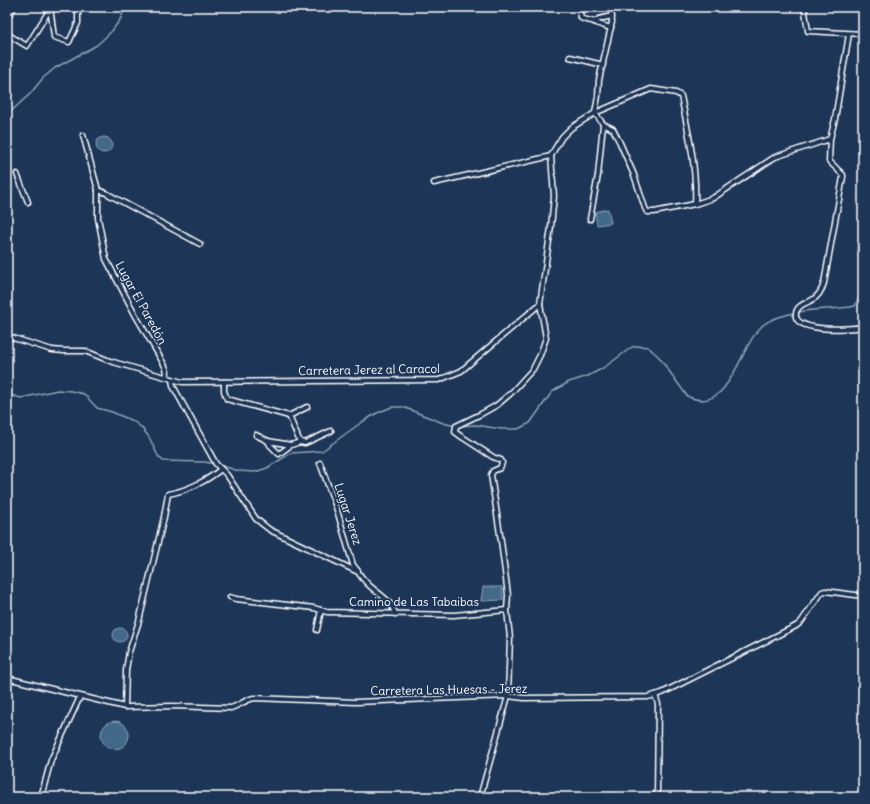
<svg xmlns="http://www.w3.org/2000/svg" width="870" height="804" viewBox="0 0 870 804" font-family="Delius,sans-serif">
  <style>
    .water { fill: #42678a; stroke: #8ea4b9 }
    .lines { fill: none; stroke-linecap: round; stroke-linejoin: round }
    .stream { stroke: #8ea4b9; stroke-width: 1.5 }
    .street-casing { stroke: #fff; stroke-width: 7 }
    .secondary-casing { stroke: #fff; stroke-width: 9 }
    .street { stroke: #1d3557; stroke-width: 4 }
    .secondary { stroke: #1d3557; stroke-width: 6 }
    .labels { text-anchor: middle; stroke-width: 3.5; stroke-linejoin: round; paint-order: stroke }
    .street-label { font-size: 12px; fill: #fff; stroke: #1d3557 }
  </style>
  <rect width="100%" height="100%" fill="#1d3557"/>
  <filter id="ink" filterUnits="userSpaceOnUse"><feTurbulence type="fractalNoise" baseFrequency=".025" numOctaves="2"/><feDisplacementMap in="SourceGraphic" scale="8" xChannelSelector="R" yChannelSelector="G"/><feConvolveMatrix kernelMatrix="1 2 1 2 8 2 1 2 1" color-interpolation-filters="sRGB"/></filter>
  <g filter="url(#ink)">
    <g class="water">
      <circle cx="104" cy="145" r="8"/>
      <polygon points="608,209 611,223 597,225 595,212"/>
      <polygon points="483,587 502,587 503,600 481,601"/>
      <circle cx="120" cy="635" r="7"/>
      <circle cx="115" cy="735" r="14"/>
    </g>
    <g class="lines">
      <g class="stream">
        <polyline points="7,115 30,94 43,78 55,68 97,45 112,31 121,18 125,7"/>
        <path d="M799,312C818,308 837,310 855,306L863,288"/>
        <polyline points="7,394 21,398 58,390 71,391 84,394 97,408 112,412 133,421 141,427 149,437 158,456 163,461 205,462 214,464"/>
        <path d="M459,426L476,425L501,429H518L530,423L552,392L569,382L588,376L605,367L632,347L640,346L648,347L659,357L687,396C729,417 739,348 760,328C768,319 782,316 794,313"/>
        <polyline points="220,465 238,471 255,472 267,468 291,453 322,451 362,422 377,413 392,407 403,407 443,423 455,426"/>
      </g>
      <g class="street-casing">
        <g id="street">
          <polyline points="50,7 54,37 69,42 78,23 78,7"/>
          <path d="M579,7L581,18C586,21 590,20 595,22C600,25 605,26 611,28"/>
          <polyline points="611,7 612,22 599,80 598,96 595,113 603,124 613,129 620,143 634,175 645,208 647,212 654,212 695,204 713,198 775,157 830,139 835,119 849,34"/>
          <polyline points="803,7 805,12 808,31 863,34"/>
          <polyline points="594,22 599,19 612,16"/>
          <polyline points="7,34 27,46 50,9"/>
          <polyline points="570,57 603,65"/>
          <polyline points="83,135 98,190 98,218 106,259 136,316 165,366 167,372 166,377"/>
          <path d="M830,139L829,161L843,175V177L824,283C822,290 819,296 812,300C807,303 800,304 797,310C786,334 852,329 863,327"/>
          <polyline points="17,174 28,202"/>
          <polyline points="434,183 551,156"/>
          <polyline points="98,190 106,193 200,244"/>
          <polyline points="590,219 598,175 603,124"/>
          <polyline points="7,336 52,350 64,351 85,351 110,361 182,382 439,380 461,371 540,304"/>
          <path d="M172,379L173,386L216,464L227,475L256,519L270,530L358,572C360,575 363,579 366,582C375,593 391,598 395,614"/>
          <polyline points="224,382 224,391 227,399 289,416 307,407"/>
          <polyline points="289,416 300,442 305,443 331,431"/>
          <polyline points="256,435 268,441 291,445"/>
          <polyline points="268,441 270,445 279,454 291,445 300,442"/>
          <polyline points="320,463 337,510 353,565 358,571"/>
          <polyline points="230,597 236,599 314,608 327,612 454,615 507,610"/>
          <polyline points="317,630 321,610"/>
          <path d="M7,678L125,707L172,706L231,708C240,705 245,700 254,698L356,702L508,696L524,698L648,697L662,693L796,626L801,622L822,592L825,591L863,596"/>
          <polyline points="655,695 658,704 657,797"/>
          <path d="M125,707L126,670L129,652L139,621L164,517L168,494C186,491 207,481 221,469"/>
          <polyline points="41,797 51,760 80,697"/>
          <path d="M480,797L508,696L510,638L507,610L508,595L501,541L491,475L493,471L500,468L502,463L501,460L493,457L459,435L455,432L456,426L481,414L497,405L511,393L533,369L540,355L546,338L540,304L551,227L554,196L551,156L554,150L562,137L571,128L595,113L651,89L676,93L681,96C688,131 697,168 695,204"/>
        </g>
      </g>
      <g class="secondary-casing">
        <polyline id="secondary" points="7,16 13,7"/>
      </g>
      <use href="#street" class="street"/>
      <use href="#secondary" class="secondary"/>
    </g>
  </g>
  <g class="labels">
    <g class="street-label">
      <text transform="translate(141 303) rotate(61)" y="4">Lugar El Paredón</text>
      <text transform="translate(369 370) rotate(-1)" y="4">Carretera Jerez al Caracol</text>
      <text transform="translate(348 514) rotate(72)" y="4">Lugar Jerez</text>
      <text x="414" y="606">Camino de Las Tabaibas</text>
      <text transform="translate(449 690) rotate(-1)" y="4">Carretera Las Huesas - Jerez</text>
    </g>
  </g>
  <rect width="870" height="804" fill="none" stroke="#1d3557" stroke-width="24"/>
  <rect x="12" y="12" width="846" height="780" fill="none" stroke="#fff" stroke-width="1.5" filter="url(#ink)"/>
</svg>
